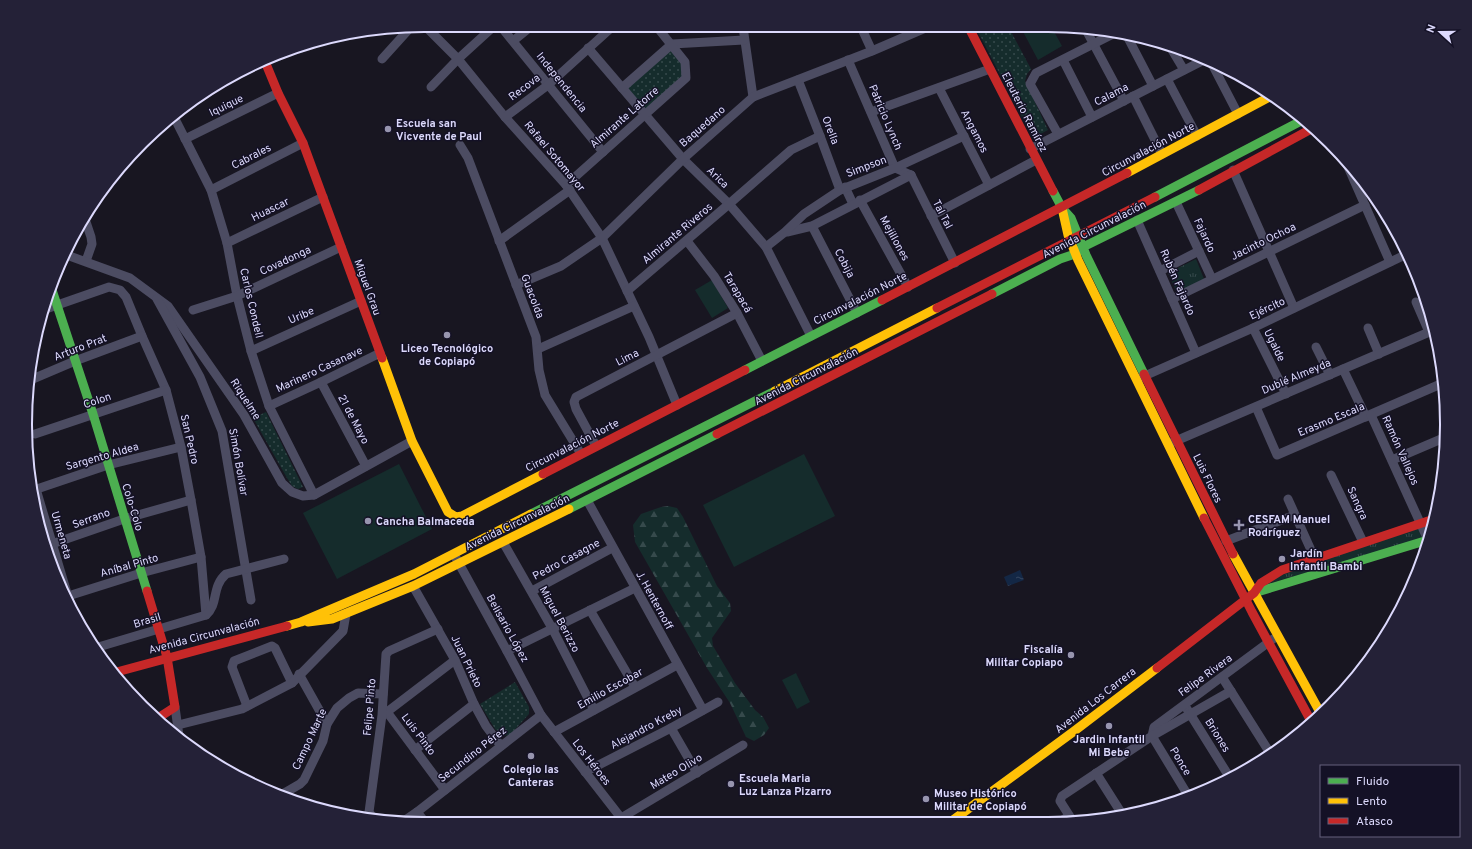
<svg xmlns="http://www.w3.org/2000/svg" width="1472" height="849" viewBox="0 0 1472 849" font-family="Overpass,sans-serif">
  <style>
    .grass { fill: url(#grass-tufts) }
    .forest { fill: url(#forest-firs) }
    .park { fill: url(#park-dots) }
    .pitch { fill: #152c2c }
    .water { fill: url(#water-ripples) }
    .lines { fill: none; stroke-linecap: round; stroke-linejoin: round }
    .street { stroke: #4c4c62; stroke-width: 9 }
    .fast { stroke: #4caf50; stroke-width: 9 }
    .slow { stroke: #ffc107; stroke-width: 9 }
    .jam { stroke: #c62828; stroke-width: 9 }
    .poi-dot { fill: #9795af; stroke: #141126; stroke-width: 1.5 }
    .labels { text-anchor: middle; stroke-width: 3; stroke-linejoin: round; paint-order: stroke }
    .street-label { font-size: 11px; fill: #dcd9fc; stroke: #141126 }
    .poi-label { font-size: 11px; font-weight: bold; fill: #dcd9fc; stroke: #141126; text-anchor: start }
    .rim { fill: none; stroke: #dcd9fc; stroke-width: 2 }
  </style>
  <defs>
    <pattern id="grass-tufts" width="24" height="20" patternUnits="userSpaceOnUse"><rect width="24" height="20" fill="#152c2c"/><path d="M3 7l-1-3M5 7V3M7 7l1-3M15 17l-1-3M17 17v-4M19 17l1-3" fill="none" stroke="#364a4c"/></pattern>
    <pattern id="forest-firs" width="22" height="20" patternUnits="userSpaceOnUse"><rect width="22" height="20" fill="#152c2c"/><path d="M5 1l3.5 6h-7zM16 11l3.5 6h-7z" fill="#364a4c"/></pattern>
    <pattern id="park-dots" width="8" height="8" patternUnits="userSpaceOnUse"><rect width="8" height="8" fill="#152c2c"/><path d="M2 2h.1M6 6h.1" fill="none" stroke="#364a4c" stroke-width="1.8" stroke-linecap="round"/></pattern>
    <pattern id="water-ripples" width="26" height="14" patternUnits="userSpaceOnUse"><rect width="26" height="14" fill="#132745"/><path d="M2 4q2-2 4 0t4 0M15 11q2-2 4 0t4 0" fill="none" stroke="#354661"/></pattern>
  </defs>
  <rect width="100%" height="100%" fill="#181621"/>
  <g class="grass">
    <polygon points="1196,259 1204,279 1177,293 1168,273"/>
    <polygon points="1434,521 1429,537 1263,585 1283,572"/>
  </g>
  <polygon class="forest" points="668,506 677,508 683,517 717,586 730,603 731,611 712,638 713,646 735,683 755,710 763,717 769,728 764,735 754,741 746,737 730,703 707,668 635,542 633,525 641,514 661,507"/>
  <g class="park">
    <polygon points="975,26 1008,26 1031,69 1027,74 1025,81 1048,130 1033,138"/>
    <polygon points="670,48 682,63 683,76 647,108 644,108 626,87"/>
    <polygon points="266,412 303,487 298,489 292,486 287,478 253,418"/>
    <polygon points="515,682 529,707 529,714 510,735 502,736 495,729 480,704"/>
  </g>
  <g class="pitch">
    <polygon points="1020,26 1051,26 1062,46 1038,60"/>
    <polygon points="712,280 728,308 712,318 695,290"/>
    <polygon points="804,454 835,516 734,567 703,505"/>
    <polygon points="399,464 432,529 337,579 303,513"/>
    <polygon points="796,673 810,702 797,709 782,680"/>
  </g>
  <polygon class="water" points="1020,570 1024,580 1008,586 1004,577"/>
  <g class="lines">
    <g class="street">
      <polyline points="743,27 753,97"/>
      <polyline points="861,27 872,51"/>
      <polyline points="427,28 458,59 505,117 566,185 602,238 649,337 677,405"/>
      <polyline points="502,28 603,152"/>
      <polyline points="1085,28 1124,101"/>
      <polyline points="1127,36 1153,86"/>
      <polyline points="513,41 529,28"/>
      <polyline points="1169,45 1184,70"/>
      <polyline points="588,48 683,159 729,204 766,247 811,336"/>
      <polyline points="382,59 410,28"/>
      <polyline points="848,60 895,168 911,175"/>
      <polyline points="1063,60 1092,117"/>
      <polyline points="1212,64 1238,114"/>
      <polyline points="1167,79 1197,136"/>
      <polyline points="798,80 820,136 840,190"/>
      <polyline points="431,87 458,59 492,28"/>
      <polyline points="622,88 672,44 744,40"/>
      <polyline points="939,88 989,185"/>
      <polyline points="1133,96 1162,154"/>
      <polyline points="871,112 990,69"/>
      <polyline points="173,115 211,190 227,243 237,296 251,351 269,406 314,495"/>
      <polyline points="505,117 548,85 611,28"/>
      <polyline points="1058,134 1030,84 1036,73 1113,34"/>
      <polyline points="185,139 278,93"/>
      <polyline points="460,145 468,158 536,337 539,370 545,395 581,454"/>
      <polyline points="1030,149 1204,60"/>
      <polyline points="1345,160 1390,262"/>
      <polyline points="1233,170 1294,308"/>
      <polyline points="911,175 955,263"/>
      <polyline points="566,185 686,78 685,62 657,27"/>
      <polyline points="845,187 853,204"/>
      <polyline points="211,190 303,143"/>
      <polyline points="860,200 908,287"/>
      <polyline points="1176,202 1212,279"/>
      <polyline points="84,216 91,237 92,244 86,261"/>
      <polyline points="931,216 1036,160"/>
      <polyline points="1137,220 1196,353"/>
      <polyline points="812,226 857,313"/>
      <polyline points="787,232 812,226 911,175"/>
      <polyline points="499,241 570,190"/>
      <polyline points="687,241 714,276 737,313 762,361"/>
      <polyline points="227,243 323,197"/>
      <polyline points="766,247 785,232 804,214 840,190 895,168 964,136"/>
      <polyline points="64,254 130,278 168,306 244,415 282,483 292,492 303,496 314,495 412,441"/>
      <polyline points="1160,271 1199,251"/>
      <polyline points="516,285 561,266 602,238 683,159 753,97 872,51 930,26"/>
      <polyline points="627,291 729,204 791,150 820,136"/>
      <polyline points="157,299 200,377 222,431 251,600"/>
      <polyline points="1172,299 1365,205"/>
      <polyline points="1416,302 1429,332"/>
      <polyline points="43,310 109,287 120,290 126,297 142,336 166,390 181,447 191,500 201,557 206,615"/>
      <polyline points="193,310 237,296 341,247"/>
      <polyline points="1253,328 1286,394"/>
      <polyline points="1368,328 1379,354"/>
      <polyline points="1316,347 1330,375"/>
      <polyline points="538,349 634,306"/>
      <polyline points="251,351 361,301"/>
      <polyline points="1343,369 1366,417"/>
      <polyline points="1140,378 1253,328 1407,254"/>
      <polyline points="28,381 75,361 142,336"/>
      <polyline points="321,382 366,466"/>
      <polyline points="269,406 321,382 380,353"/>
      <polyline points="1256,407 1277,455 1443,383"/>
      <polyline points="1371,415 1428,540"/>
      <polyline points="35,434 166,390"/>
      <polyline points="1171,443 1434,330"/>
      <polyline points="596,446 576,409 574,402 576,397 737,313"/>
      <polyline points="1392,460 1446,437"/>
      <polyline points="1331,475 1363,542"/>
      <polyline points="36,489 72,610"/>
      <polyline points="31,491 108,465 181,447"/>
      <polyline points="1288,499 1315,559"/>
      <polyline points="587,500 703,710"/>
      <polyline points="1226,541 1295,515"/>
      <polyline points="503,542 552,628 594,710"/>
      <polyline points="46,546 124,519 191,500"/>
      <polyline points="456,558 507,651 541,715 625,823"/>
      <polyline points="413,586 455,660 474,704 486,726 501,746"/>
      <polyline points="532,591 612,548"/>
      <polyline points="65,597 141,573 201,557"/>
      <polyline points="590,610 635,687"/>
      <path d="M95,648L206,615C219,604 211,587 226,574L284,559"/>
      <polyline points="507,651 635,588"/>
      <polyline points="299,674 327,724"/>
      <polyline points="1222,677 1270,753"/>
      <polyline points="247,706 232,667 234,661 272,646 275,648 292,683"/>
      <polyline points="175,707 179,736"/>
      <polyline points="1187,709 1230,778"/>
      <polyline points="387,712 445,790"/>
      <polyline points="383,715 455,660"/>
      <polyline points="178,725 242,709 292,683 343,631 346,614"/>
      <polyline points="671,728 697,773"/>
      <polyline points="554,732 677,665"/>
      <polyline points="415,750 474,704"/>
      <polyline points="585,772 671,728 718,702"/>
      <polyline points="1096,773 1122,814"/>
      <polyline points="281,795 300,784 304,780 323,741 327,724 337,708 349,698 358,693 383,694"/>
      <polyline points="1189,797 1152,736 1154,727 1273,639"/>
      <polyline points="417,812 426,823"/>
      <polyline points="373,818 369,812 382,715 386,654 389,651 438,629"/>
      <polyline points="621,818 743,745"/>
      <polyline points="401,823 417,812 541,715"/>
      <polyline points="490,823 492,822 492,823"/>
      <polyline points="1058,823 1069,816"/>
      <polyline points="1074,823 1060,801 1062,796 1152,736 1231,691"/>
    </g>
    <g class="fast">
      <polyline points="1053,191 1062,208 1071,218 1086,255 1144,374"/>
      <polyline points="1155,197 1303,120"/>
      <polyline points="51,287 93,414 147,591"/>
      <polyline points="992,294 1060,259 1075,254 1083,247 1199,190"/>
      <polyline points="745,370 882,300"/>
      <polyline points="569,509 717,434"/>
      <polyline points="531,514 775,391"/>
      <polyline points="1254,593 1428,540"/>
    </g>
    <g class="slow">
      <polyline points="1127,173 1273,95"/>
      <polyline points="1062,208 1068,235 1078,260 1204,518"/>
      <polyline points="382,358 412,441 448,512 456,517 462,516 543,474"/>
      <polyline points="775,391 937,308"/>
      <polyline points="1233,554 1321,714"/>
      <polyline points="308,622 332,619 413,586 569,509"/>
      <polyline points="287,626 301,622 414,574 531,514"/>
      <polyline points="949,823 1073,732 1157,668"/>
    </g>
    <g class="jam">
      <polyline points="968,26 1053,191"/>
      <polyline points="264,59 278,93 303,143 382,358"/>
      <polyline points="1199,190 1313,128"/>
      <polyline points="882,300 1127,173"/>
      <polyline points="937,308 1155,197"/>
      <polyline points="1144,374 1233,554"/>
      <polyline points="717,434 992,294"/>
      <polyline points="543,474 745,370"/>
      <polyline points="1204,518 1252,612 1311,721"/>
      <polyline points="147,591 167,657 175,707 158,718"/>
      <polyline points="1157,668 1254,593 1261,583 1282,570 1434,519"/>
      <polyline points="113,673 287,626"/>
    </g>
  </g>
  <g class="poi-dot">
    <circle cx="388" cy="129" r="4"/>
    <circle cx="447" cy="335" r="4"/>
    <circle cx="368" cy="521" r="4"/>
    <path d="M1237 519h4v4h4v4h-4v4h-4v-4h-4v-4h4z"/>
    <circle cx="1282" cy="559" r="4"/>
    <circle cx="1071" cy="655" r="4"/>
    <circle cx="1109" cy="726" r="4"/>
    <circle cx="531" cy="756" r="4"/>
    <circle cx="731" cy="784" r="4"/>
    <circle cx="926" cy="799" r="4"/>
  </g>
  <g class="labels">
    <g class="street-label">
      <text transform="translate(562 82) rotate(51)" y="4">Independencia</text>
      <text transform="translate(524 87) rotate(-37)" y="4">Recova</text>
      <text transform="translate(1111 94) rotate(-27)" y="4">Calama</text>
      <text transform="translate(226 105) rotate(-26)" y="4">Iquique</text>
      <text transform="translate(1025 112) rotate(63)" y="4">Eleuterio Ramírez</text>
      <text transform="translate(624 117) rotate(-41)" y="4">Almirante Latorre</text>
      <text transform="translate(886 117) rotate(67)" y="4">Patricio Lynch</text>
      <text transform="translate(702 126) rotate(-41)" y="4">Baquedano</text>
      <text transform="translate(831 130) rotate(69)" y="4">Orella</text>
      <text transform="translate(975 131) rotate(63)" y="4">Angamos</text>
      <text transform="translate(1148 149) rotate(-28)" y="4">Circunvalación Norte</text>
      <text transform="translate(251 156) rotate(-27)" y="4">Cabrales</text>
      <text transform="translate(555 156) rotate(50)" y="4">Rafael Sotomayor</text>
      <text transform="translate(866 166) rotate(-21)" y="4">Simpson</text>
      <text transform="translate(718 177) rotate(44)" y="4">Arica</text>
      <text transform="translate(270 209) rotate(-26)" y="4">Huascar</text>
      <text transform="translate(943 214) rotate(63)" y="4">Tal Tal</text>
      <text transform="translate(1094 229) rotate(-27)" y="4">Avenida Circunvalación</text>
      <text transform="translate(677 233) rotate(-40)" y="4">Almirante Riveros</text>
      <text transform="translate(1205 235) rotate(65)" y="4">Fajardo</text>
      <text transform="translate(895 238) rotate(61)" y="4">Mejillones</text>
      <text transform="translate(1263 241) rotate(-26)" y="4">Jacinto Ochoa</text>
      <text transform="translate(285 260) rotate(-25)" y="4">Covadonga</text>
      <text transform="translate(845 263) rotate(62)" y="4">Cobija</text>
      <text transform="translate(1178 282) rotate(66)" y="4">Rubén Fajardo</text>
      <text transform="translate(368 287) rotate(70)" y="4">Miguel Grau</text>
      <text transform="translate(738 292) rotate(59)" y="4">Tarapacá</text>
      <text transform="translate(533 296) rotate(69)" y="4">Guacolda</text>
      <text transform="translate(860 298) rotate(-27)" y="4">Circunvalación Norte</text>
      <text transform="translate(252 303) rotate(77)" y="4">Carlos Condell</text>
      <text transform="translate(1267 308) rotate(-25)" y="4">Ejército</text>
      <text transform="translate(301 315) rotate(-24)" y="4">Uribe</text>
      <text transform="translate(1275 345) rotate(64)" y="4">Ugalde</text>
      <text transform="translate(80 347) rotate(-21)" y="4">Arturo Prat</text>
      <text transform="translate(627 357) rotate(-27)" y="4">Lima</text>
      <text transform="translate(319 369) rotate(-25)" y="4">Marinero Casanave</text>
      <text transform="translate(806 376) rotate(-27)" y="4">Avenida Circunvalación</text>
      <text transform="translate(1296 376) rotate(-23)" y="4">Dublé Almeyda</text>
      <text transform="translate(246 399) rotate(57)" y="4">Riquelme</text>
      <text transform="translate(97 400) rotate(-19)" y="4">Colon</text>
      <text transform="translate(354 419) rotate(62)" y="4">21 de Mayo</text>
      <text transform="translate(1331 419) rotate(-23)" y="4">Erasmo Escala</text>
      <text transform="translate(190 439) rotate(77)" y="4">San Pedro</text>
      <text transform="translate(572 445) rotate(-27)" y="4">Circunvalación Norte</text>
      <text transform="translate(1401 450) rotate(66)" y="4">Ramón Vallejos</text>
      <text transform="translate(102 456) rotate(-16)" y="4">Sargento Aldea</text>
      <text transform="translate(239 462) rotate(80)" y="4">Simón Bolívar</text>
      <text transform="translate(1208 478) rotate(64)" y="4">Luis Flores</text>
      <text transform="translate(1358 503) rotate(65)" y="4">Sangra</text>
      <text transform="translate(133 507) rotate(73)" y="4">Colo-Colo</text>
      <text transform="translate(91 518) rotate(-20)" y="4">Serrano</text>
      <text transform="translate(517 522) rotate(-26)" y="4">Avenida Circunvalación</text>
      <text transform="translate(62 535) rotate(74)" y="4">Urmeneta</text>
      <text transform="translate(566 559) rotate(-28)" y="4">Pedro Casagne</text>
      <text transform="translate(129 565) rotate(-16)" y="4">Aníbal Pinto</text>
      <text transform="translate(655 600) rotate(61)" y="4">J. Henternoff</text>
      <text transform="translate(560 619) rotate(62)" y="4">Miguel Berizzo</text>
      <text transform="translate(147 620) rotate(-17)" y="4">Brasil</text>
      <text transform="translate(508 628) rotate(61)" y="4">Belisario López</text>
      <text transform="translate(204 635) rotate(-15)" y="4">Avenida Circunvalación</text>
      <text transform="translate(467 661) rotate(64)" y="4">Juan Prieto</text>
      <text transform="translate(1205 675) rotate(-36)" y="4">Felipe Rivera</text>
      <text transform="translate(610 688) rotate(-29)" y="4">Emilio Escobar</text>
      <text transform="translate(1095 700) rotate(-38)" y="4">Avenida Los Carrera</text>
      <text transform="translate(369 707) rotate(-85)" y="4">Felipe Pinto</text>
      <text transform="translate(646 727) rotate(-28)" y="4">Alejandro Kreby</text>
      <text transform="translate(419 734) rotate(53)" y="4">Luis Pinto</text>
      <text transform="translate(1218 735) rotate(58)" y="4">Briones</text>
      <text transform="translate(309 739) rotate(-65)" y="4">Campo Marte</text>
      <text transform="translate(472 754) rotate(-38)" y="4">Secundino Pérez</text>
      <text transform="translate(1181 761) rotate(59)" y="4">Ponce</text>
      <text transform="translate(592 762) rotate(52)" y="4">Los Héroes</text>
      <text transform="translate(676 771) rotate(-31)" y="4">Mateo Olivo</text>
    </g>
    <g class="poi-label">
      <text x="396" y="127">Escuela san<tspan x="396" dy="13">Vicvente de Paul</tspan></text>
      <text x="447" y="352" text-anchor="middle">Liceo Tecnológico<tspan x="447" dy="13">de Copiapó</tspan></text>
      <text x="1248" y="523">CESFAM Manuel<tspan x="1248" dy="13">Rodríguez</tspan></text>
      <text x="376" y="525">Cancha Balmaceda</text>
      <text x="1290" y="557">Jardín<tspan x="1290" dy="13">Infantil Bambi</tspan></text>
      <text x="1063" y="653" text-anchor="end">Fiscalía<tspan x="1063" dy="13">Militar Copiapo</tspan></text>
      <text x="1109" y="743" text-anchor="middle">Jardin Infantil<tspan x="1109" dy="13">Mi Bebe</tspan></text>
      <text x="531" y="773" text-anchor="middle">Colegio las<tspan x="531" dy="13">Canteras</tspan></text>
      <text x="739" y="782">Escuela Maria<tspan x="739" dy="13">Luz Lanza Pizarro</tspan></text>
      <text x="934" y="797">Museo Histórico<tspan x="934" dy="13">Militar de Copiapó</tspan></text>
    </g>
  </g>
  <path d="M0 0H1472V849H0ZM424 32H1048A392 392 0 0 1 1440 424V425A392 392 0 0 1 1048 817H424A392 392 0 0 1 32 425V424A392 392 0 0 1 424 32Z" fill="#242137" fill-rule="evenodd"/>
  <path class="rim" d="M424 32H1048A392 392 0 0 1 1440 424V425A392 392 0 0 1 1048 817H424A392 392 0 0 1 32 425V424A392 392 0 0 1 424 32Z"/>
  <rect x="1320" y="765" width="140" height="72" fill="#141126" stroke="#64617c"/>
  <rect x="1328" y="778" width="20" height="6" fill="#4caf50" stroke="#64617c"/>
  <text x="1356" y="785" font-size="12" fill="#dcd9fc">Fluido</text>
  <rect x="1328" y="798" width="20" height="6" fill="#ffc107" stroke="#64617c"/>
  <text x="1356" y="805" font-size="12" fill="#dcd9fc">Lento</text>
  <rect x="1328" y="818" width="20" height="6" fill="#c62828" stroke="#64617c"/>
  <text x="1356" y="825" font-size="12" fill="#dcd9fc">Atasco</text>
  <g transform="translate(1440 32) rotate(291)" stroke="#141126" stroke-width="3" paint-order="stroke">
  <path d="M0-3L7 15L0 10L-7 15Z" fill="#dcd9fc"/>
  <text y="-6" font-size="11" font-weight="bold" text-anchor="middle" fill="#dcd9fc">N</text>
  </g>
</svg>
